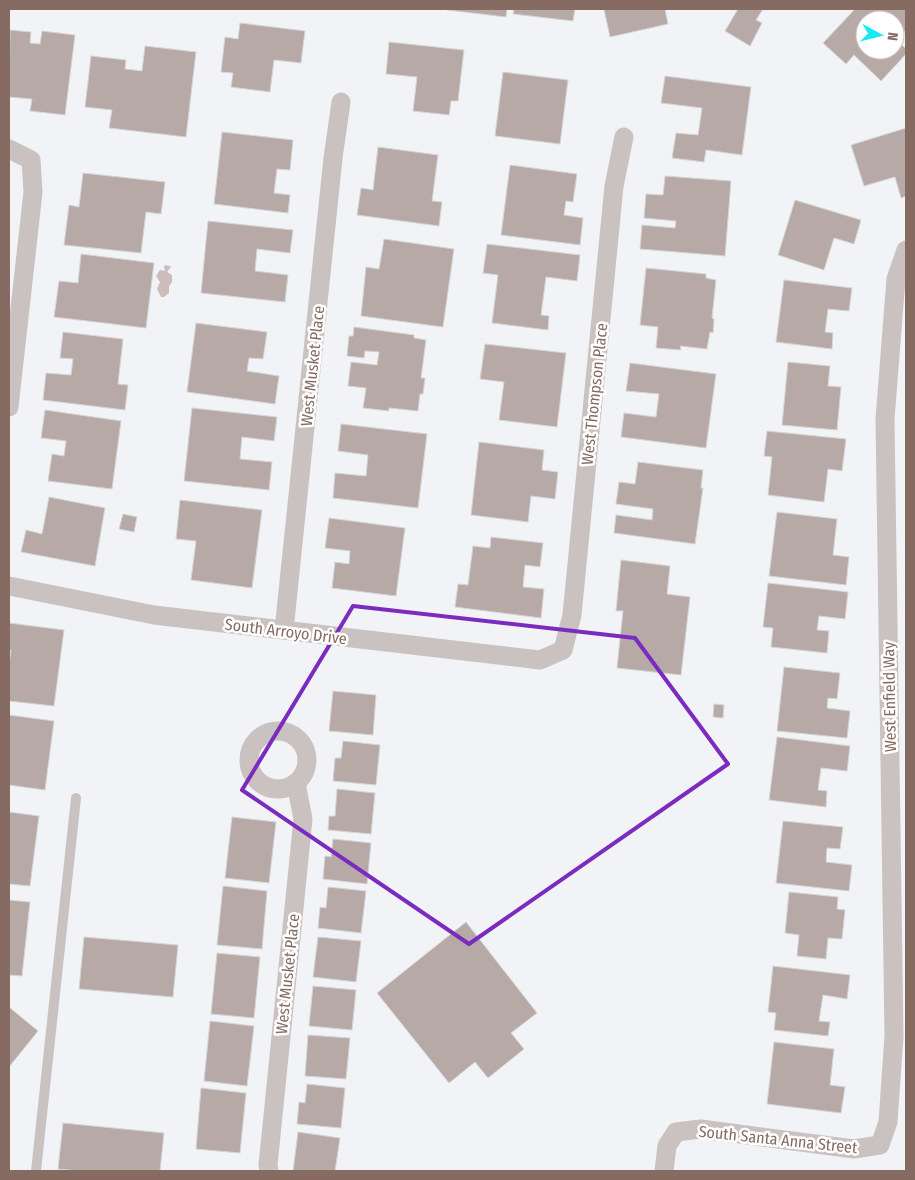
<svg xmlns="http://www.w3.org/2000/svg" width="915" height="1180" viewBox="0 0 915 1180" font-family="'Fira Sans Condensed',sans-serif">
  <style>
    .water { fill: #cdbcbc }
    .building { fill: #b7aaa6; stroke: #d5d5d7; fill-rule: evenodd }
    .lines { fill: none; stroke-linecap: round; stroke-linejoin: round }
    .lane { stroke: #c9c2c0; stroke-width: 10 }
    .street { stroke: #c9c2c0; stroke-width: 19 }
    .marked { fill: none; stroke: #7b2cbf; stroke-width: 4; stroke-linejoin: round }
    .labels { text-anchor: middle; stroke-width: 5; stroke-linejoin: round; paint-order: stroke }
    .street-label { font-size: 16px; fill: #866b62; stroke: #fff }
  </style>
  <rect width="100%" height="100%" fill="#f2f3f6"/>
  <polygon class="water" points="165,265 170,266 171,267 167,272 172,275 172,282 169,286 169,293 164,297 161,297 157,289 160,282 156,276 160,270 165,271 164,267"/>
  <g class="building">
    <polygon points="447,9 507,9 506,17 447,10"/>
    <polygon points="514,9 575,9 573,21 513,14"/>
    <polygon points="604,9 665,9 668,24 610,37"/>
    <polygon points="738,9 763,9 756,20 762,23 750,46 725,31"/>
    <path d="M855,9H906V30L897,40L906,49V54L881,81L854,55L846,64L823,43ZM865,20H895V50H865Z"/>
    <polygon points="240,23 305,31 301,63 274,60 270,92 231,87 233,73 221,72 225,37 238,39"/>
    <polygon points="10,30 31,32 30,43 40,44 42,31 75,35 65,115 30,111 32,99 9,97"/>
    <polygon points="389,42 464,50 458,101 451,101 449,115 413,111 417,77 386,74"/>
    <polygon points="145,46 196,52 186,137 109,128 112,110 85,107 91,56 126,60 125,69 142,71"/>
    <polygon points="503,72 568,80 560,144 495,136"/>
    <polygon points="665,76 751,87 742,155 706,150 704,162 672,158 676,133 698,135 702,108 661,103"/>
    <polygon points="906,128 906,196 901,198 895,177 864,186 851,145"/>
    <polygon points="222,132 293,140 290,170 277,169 274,193 290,195 288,213 214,204"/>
    <polygon points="378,147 438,155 432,201 442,202 439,226 357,215 361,188 373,190"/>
    <polygon points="510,165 577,174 573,202 566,201 564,215 583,218 580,245 501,235"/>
    <polygon points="83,173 165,182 161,214 146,212 141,253 64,245 69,205 79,207"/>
    <polygon points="665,176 731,181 725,256 640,249 642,225 675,228 676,221 644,218 646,194 663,195"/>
    <polygon points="795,200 861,220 854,244 834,238 824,270 778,255"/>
    <polygon points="208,221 293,230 290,253 257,249 255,271 288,275 285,302 201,293"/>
    <polygon points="384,239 454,249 443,327 361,316 366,267 379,269"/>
    <polygon points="487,244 580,255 577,281 546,277 541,315 549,316 548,330 492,323 498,275 483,273"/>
    <polygon points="81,254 154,263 146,328 54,317 59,281 78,283"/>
    <polygon points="646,268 706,274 706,278 716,280 712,318 714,319 713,333 710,332 707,349 680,346 681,350 656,348 658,327 640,325"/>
    <polygon points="784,280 852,288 849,311 828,309 825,332 833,333 832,349 776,342"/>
    <polygon points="196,323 267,332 263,359 249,358 247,371 279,376 275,404 187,392"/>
    <polygon points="354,327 414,335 414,338 426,340 421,378 425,378 423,394 420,394 418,411 389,408 389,411 363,408 366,388 348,386 351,362 377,365 379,352 365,351 364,358 347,356 349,336 353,336"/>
    <polygon points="63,332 123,339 118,384 128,385 125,410 43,400 46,373 71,375 73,359 60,358"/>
    <polygon points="485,344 566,353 557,427 499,420 504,382 480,379"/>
    <polygon points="788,362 830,366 828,386 841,387 837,430 782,425"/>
    <polygon points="630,363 716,374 706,448 621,437 624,413 656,417 659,394 626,391"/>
    <polygon points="192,408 277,417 274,441 242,437 240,459 272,462 269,490 184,481"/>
    <polygon points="45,410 121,421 112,489 48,481 52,454 64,456 66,441 41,438"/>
    <polygon points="341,424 427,434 418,508 333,498 335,473 366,476 368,455 338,451"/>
    <polygon points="767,431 846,439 842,471 828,469 824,502 768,495 772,457 764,456"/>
    <polygon points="479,442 544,450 542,470 558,472 555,499 531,496 528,522 471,515"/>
    <polygon points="638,462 703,470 701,488 703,488 695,544 614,533 616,515 652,520 653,509 616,504 619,482 635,484"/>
    <polygon points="49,497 105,508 95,566 21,552 26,530 42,534"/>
    <polygon points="180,500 262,510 252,588 191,580 196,541 176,539"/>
    <polygon points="777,512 837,519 833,555 849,557 846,585 769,576"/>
    <polygon points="123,514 137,517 134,532 119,529"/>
    <polygon points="329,518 405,528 396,596 332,588 335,562 349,564 350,551 325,548"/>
    <polygon points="491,537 543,543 540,567 525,565 523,587 544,589 541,618 455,607 458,584 468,585 473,546 490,548"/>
    <polygon points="621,560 670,566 667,594 690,597 681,675 617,668 623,611 616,611"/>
    <polygon points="768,583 848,592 845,619 819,616 817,630 829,631 827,653 771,647 773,628 763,627"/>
    <polygon points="9,623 64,630 54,706 9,701 9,665 11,650 9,650"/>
    <polygon points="784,667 840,673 837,699 828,698 827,708 850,711 847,738 777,731"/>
    <polygon points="333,691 376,695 373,735 329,731"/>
    <polygon points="714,704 724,705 723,718 713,717"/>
    <polygon points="9,715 54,721 45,790 9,785"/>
    <polygon points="777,737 850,746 847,771 821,768 818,790 827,791 826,807 769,800"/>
    <polygon points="343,741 380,745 376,785 333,781 335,758 341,758"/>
    <polygon points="337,789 375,793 371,834 328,830 329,816 335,816"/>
    <polygon points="9,812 39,816 30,886 9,884"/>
    <polygon points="232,817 276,822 269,883 225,878"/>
    <polygon points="783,821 843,827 840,849 827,848 826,862 852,865 849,891 776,883"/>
    <polygon points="333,839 371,843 367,884 323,879 325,856 331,857"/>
    <polygon points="223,886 267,891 262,949 217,945"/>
    <polygon points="328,887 366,891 361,933 318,928 320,907 326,908"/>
    <polygon points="789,892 838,897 837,909 845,910 842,939 828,938 826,959 797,956 799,935 785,933"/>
    <polygon points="9,900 30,902 22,976 9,975"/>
    <polygon points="466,922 537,1013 511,1033 524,1049 488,1078 475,1062 449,1083 377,993"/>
    <polygon points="84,937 178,945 173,997 79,989"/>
    <polygon points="318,937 361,941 356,982 313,977"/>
    <polygon points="217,953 260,957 254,1018 211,1014"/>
    <polygon points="773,966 850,975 847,999 823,995 819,1021 830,1022 828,1036 774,1030 776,1013 768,1012"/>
    <polygon points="313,986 356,990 352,1030 309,1026"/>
    <polygon points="9,1007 38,1031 9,1067"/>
    <polygon points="210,1021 254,1026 247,1086 204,1081"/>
    <polygon points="308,1035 350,1038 346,1079 305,1076"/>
    <polygon points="774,1042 834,1049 830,1085 845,1087 841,1113 767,1104"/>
    <polygon points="307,1084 345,1088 341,1128 297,1124 299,1102 305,1103"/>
    <polygon points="201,1088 246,1093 240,1153 196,1149"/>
    <polygon points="63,1123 164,1133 160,1171 81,1171 58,1169"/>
    <polygon points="298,1132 340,1138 335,1171 293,1171"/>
  </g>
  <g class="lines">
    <polyline class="lane" points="36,1171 76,798"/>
    <g class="street">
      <polyline points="9,149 31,160 33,192 9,407"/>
      <polyline points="9,586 154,615 540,660 563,650 572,615 614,186 624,137"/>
      <polyline points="284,630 333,158 341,102"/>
      <circle cx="278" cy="760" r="29"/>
      <polyline points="269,1171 268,1165 303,819 296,783"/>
      <polyline points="664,1171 667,1146 676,1132 701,1129 854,1149 880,1145 888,1122 894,1036 885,419 896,279 906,250"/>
    </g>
  </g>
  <path class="marked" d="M353,606L635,638L728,764L469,944L242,790Z"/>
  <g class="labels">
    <g class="street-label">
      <text transform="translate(312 366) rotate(-84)" y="6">West Musket Place</text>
      <text transform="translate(594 394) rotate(-84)" y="6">West Thompson Place</text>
      <text transform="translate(286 631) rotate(7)" y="6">South Arroyo Drive</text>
      <text transform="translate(889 697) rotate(-91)" y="6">West Enfield Way</text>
      <text transform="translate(287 974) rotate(-84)" y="6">West Musket Place</text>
      <text transform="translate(778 1139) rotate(6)" y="6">South Santa Anna Street</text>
    </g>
  </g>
  <rect width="915" height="1180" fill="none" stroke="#866b62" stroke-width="20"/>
  <g transform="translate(880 35) rotate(97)"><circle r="24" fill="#ffffff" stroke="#cfc4c0"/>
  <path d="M0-4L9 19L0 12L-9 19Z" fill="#14e9f4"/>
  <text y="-8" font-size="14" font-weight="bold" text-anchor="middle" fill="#866b62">N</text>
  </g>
</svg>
